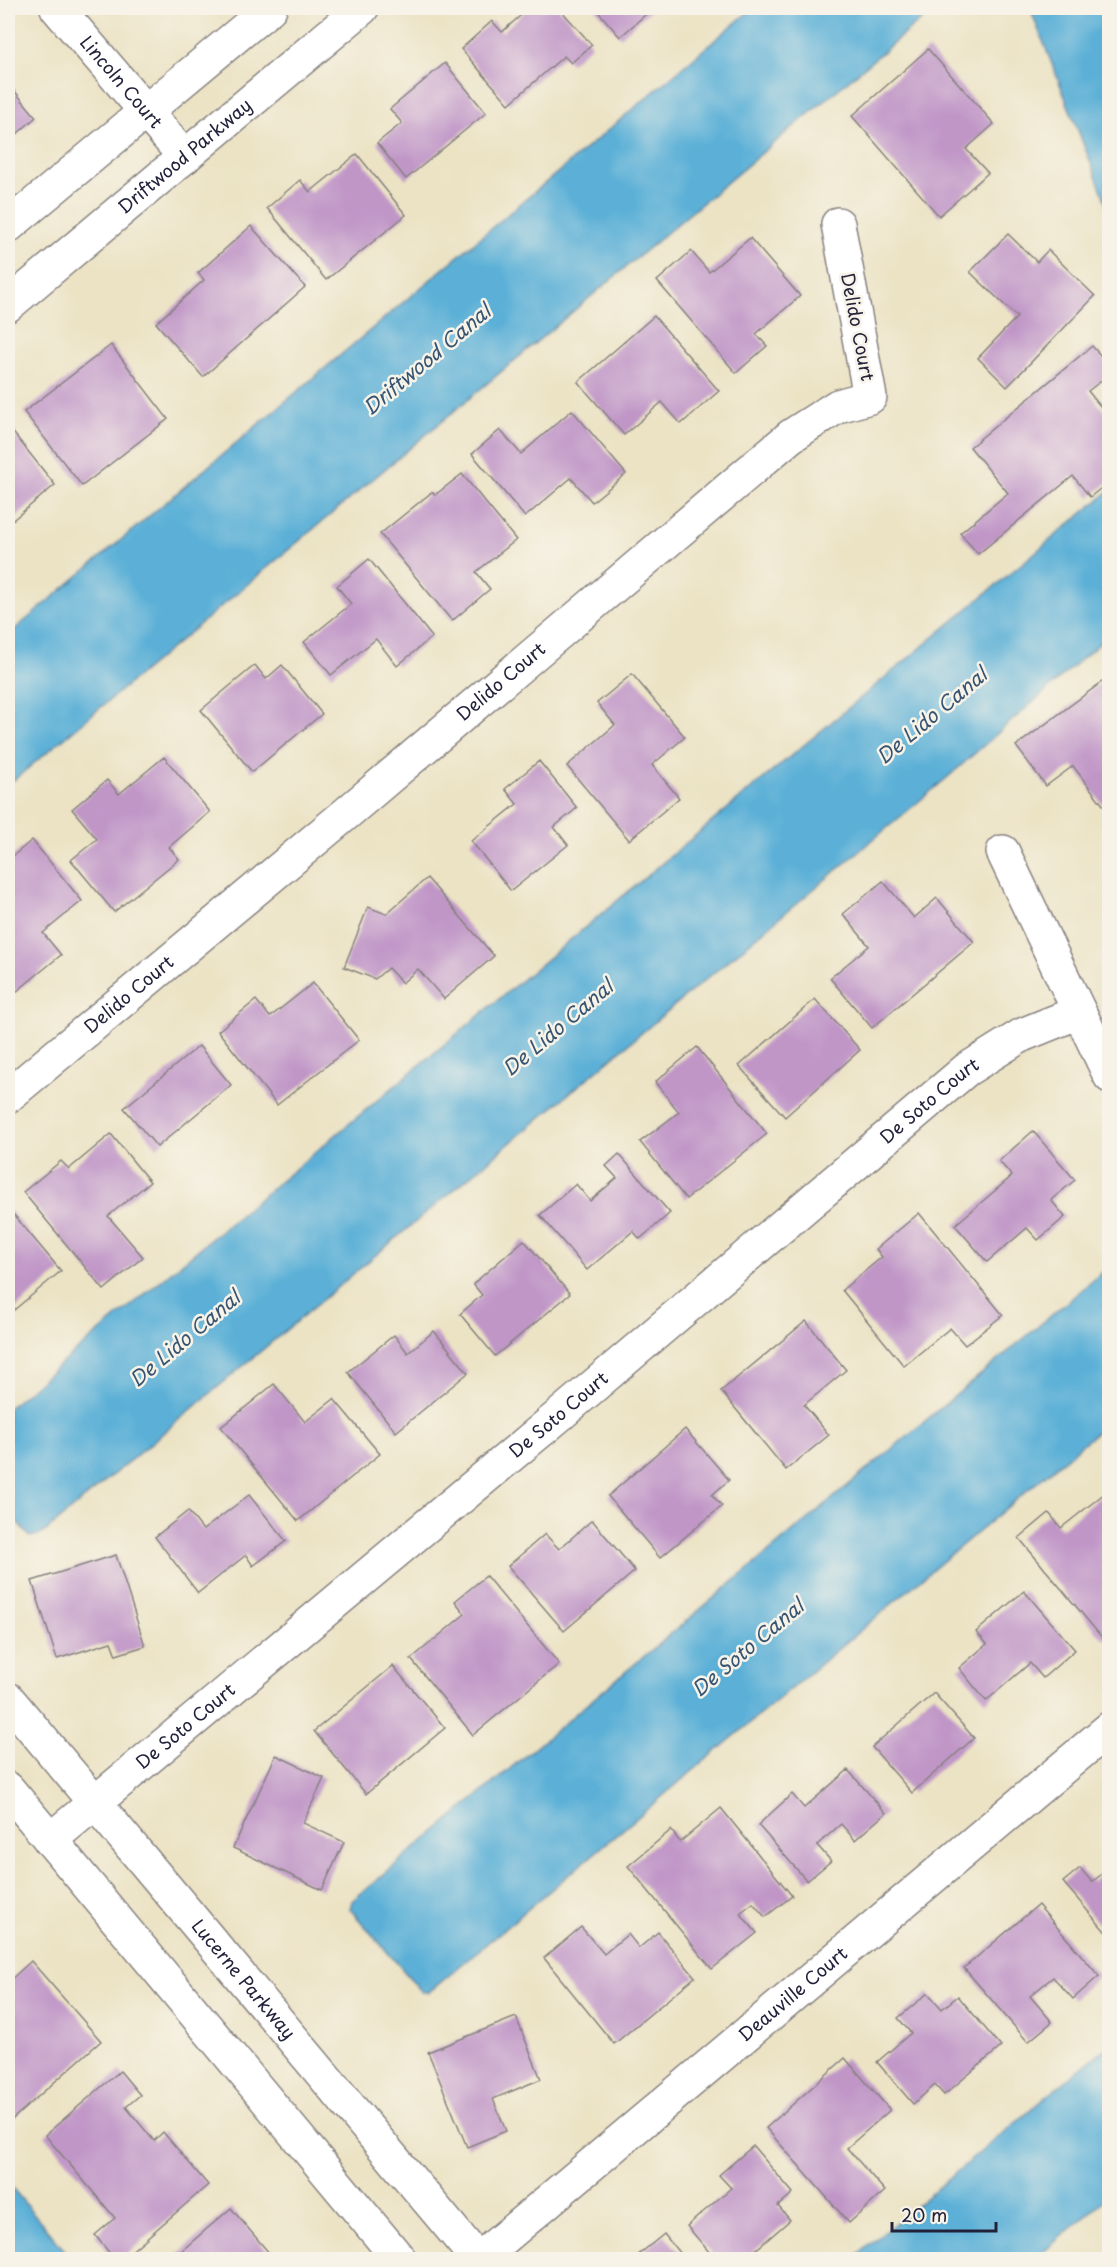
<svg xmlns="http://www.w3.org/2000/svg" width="1117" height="2267" viewBox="0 0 1117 2267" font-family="'Playpen Sans',sans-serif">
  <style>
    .water { fill: #5bb0d7; stroke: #3e6989; stroke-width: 1.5 }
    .building { fill: #c096c7 }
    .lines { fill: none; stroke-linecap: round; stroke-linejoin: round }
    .minor-casing { stroke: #878280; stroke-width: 36 }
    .minor { stroke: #fff; stroke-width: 33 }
    .labels { text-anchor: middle; stroke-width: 5; stroke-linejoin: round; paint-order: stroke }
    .street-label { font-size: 18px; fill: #22223b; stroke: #f7f3e8 }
    .water-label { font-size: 20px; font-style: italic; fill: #365472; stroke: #f7f3e8 }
  </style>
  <rect width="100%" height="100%" fill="#f7f3e8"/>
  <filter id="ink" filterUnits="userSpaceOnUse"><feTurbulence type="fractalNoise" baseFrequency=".0167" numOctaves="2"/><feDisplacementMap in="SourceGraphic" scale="12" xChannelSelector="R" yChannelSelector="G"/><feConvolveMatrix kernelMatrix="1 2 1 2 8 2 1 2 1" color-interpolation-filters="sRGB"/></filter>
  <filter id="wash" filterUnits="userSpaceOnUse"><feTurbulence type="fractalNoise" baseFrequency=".008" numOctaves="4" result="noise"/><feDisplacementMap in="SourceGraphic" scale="24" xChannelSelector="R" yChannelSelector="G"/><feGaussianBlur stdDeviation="1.35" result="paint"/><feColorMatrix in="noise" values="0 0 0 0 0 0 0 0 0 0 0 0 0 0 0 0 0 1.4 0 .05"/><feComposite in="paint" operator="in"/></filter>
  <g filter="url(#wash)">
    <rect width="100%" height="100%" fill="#ece3c5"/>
    <g class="water">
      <polygon points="753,8 935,8 8,785 8,635"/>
      <polygon points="1030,8 1109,8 1109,215 1103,194"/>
      <polygon points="1109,491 1109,635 948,777 42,1534 30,1537 8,1511 8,1408"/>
      <polygon points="1109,1267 1109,1422 429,1992 422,1992 350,1909 352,1901"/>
      <polygon points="1109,2045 1109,2196 1035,2259 852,2259"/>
      <polygon points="8,2183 72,2259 8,2259"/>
    </g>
    <g id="blocks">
      <g class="building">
        <polygon points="529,8 559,8 592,45 571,63 564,56 509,104 461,49 492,21 502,32"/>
        <polygon points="595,8 653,8 620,37"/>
        <polygon points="928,49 994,124 966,149 988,173 939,216 852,116"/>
        <polygon points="445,63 486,113 406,179 377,143 402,123 390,109"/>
        <polygon points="8,83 36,117 8,142"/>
        <polygon points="357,154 406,215 326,280 267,208 300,180 310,192"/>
        <polygon points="251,226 305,287 203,377 156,323 204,280 198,273"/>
        <polygon points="1008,234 1037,262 1048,250 1095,296 1007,387 978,358 1017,317 970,272"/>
        <polygon points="750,238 800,296 756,334 767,346 736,373 657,281 691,251 709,272"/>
        <polygon points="654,316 719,391 681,424 662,402 624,435 578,382"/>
        <polygon points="111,345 168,419 82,486 24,412"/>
        <polygon points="1092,346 1110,366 1110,374 1088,391 1110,418 1110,481 1090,497 1073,476 978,554 960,533 1008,493 970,447"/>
        <polygon points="572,410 626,474 592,502 571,478 525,517 472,454 500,430 521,454"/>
        <polygon points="11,430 55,485 8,524 8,433"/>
        <polygon points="462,474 516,540 476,572 490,589 452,621 380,534 432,492 435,495"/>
        <polygon points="369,559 432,637 397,666 376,639 331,675 304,642 351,604 337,586"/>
        <polygon points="255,665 266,679 282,665 322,714 252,772 201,710"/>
        <polygon points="632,674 685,737 652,765 679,798 629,840 567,766 615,725 597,703"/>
        <polygon points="1110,676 1110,814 1073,766 1046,786 1016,746"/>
        <polygon points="164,757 210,812 169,847 179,859 114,912 71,860 97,839 72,809 107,780 119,794"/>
        <polygon points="539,761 577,808 554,827 568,845 511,891 471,841 517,804 505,789"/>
        <polygon points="32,840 82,901 43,933 61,955 16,992 8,981 8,860"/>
        <polygon points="427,878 494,956 444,999 418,969 402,983 388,968 375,979 344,967 368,907 386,914"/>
        <polygon points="883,881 914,918 937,898 974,942 872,1028 830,978 869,946 843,914"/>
        <polygon points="313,983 359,1040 277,1105 218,1031 256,1000 270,1017"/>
        <polygon points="815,999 860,1050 785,1117 739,1066"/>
        <polygon points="199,1046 231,1085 157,1147 124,1108"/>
        <polygon points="697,1047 767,1134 686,1199 640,1142 679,1112 655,1082"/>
        <polygon points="1033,1131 1075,1180 1051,1200 1065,1217 1038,1240 1027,1228 987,1262 955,1225 1012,1176 999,1161"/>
        <polygon points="111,1134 150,1182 108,1216 143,1257 104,1290 23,1192 61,1161 69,1169"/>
        <polygon points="619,1154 670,1213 640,1239 633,1231 587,1270 540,1215 576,1184 590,1201 617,1178 606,1166"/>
        <polygon points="9,1209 61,1271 8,1315 8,1210"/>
        <polygon points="919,1213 1003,1315 965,1345 950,1328 904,1366 842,1290 882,1257 876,1249"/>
        <polygon points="524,1240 570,1294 495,1356 460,1314 482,1295 473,1284"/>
        <polygon points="806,1321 846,1370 804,1405 829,1435 786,1470 721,1391"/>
        <polygon points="434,1331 468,1373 396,1432 348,1372 394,1335 408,1353"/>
        <polygon points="274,1384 305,1422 334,1399 380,1454 298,1521 221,1427"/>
        <polygon points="685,1429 729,1480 712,1495 722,1506 660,1558 608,1496"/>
        <polygon points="1110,1489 1110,1635 1104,1640 1019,1538 1049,1513 1061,1528"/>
        <polygon points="249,1495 286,1541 253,1566 246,1555 198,1593 155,1537 188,1511 203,1530"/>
        <polygon points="592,1520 635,1571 564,1631 508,1566 545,1534 559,1549"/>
        <polygon points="116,1555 145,1646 116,1655 111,1642 57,1659 32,1581"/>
        <polygon points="486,1576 559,1664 473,1735 411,1659 465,1614 455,1601"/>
        <polygon points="1024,1591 1075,1650 1043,1678 1030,1663 986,1701 959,1668 987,1644 976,1632"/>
        <polygon points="393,1666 445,1728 366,1794 314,1731"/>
        <polygon points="934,1693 974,1738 912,1793 872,1747"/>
        <polygon points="276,1755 324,1778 303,1823 344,1842 322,1890 233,1848"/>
        <polygon points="848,1770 886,1813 855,1840 841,1824 817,1845 831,1861 807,1881 758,1825 792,1794 804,1808"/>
        <polygon points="721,1808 792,1896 765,1917 753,1903 740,1913 757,1933 712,1969 628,1866 671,1830 680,1842"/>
        <polygon points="1110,1864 1110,1937 1063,1882 1080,1868 1092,1882 1108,1869 1106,1867"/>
        <polygon points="1038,1905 1099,1976 1073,1999 1053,1977 1030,1996 1052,2022 1028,2042 964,1968"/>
        <polygon points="581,1927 604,1954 628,1934 639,1948 658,1932 695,1977 614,2044 544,1958"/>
        <polygon points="31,1961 101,2041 8,2123 8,1982"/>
        <polygon points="928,1993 942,2009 958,1996 1001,2047 944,2095 935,2085 913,2104 877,2062 911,2033 898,2018"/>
        <polygon points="516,2017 541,2079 493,2099 506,2131 467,2147 428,2052"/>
        <polygon points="845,2058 890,2110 847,2148 885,2191 849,2223 766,2128"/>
        <polygon points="120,2071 140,2095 126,2107 154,2141 163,2132 208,2185 121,2260 115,2260 95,2235 115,2218 45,2135"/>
        <polygon points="753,2146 793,2193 778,2206 790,2220 744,2260 716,2260 687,2226 731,2188 719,2175"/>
        <polygon points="231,2208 275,2260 171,2260"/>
        <polygon points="664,2234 685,2260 632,2260"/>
      </g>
    </g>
  </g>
  <g filter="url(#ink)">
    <use href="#blocks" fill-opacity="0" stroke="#878280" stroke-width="1.5"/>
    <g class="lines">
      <g class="minor-casing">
        <g id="minor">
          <path id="s1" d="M57,8L185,157"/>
          <polyline points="8,226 270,8"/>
          <path id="s2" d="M8,305L362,8"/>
          <polyline points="1003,852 1110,1076"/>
          <path id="s3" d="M8,1096L347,813L791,436L838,406L870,397L838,224"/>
          <path id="s4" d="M8,1699L478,2260"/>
          <polyline points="8,1789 400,2260"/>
          <path id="s5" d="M50,1840L556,1418L966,1070L1022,1035L1079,1012"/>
          <path id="s6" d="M478,2260L1110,1728"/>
        </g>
      </g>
      <use href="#minor" class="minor"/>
    </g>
  </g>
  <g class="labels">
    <g class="street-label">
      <text dy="6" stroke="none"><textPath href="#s1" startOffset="98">Lincoln Court</textPath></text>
      <text dy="6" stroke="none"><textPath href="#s2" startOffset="231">Driftwood Parkway</textPath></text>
      <text transform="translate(857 327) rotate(79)" y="6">Delido Court</text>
      <text dy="6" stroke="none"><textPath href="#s3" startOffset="644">Delido Court</textPath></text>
      <text dy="6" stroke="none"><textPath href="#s3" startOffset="158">Delido Court</textPath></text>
      <text dy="6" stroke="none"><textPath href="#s5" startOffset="1149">De Soto Court</textPath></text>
      <text dy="6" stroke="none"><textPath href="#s5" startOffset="663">De Soto Court</textPath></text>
      <text dy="6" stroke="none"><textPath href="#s5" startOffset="177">De Soto Court</textPath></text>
      <text dy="6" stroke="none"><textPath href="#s4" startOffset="366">Lucerne Parkway</textPath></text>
      <text dy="6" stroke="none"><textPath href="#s6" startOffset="412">Deauville Court</textPath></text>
    </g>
    <g class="water-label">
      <text transform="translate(427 360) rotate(-40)" y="7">Driftwood Canal</text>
      <text transform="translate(932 716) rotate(-40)" y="7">De Lido Canal</text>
      <text transform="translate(558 1028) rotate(-40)" y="7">De Lido Canal</text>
      <text transform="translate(185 1339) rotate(-40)" y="7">De Lido Canal</text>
      <text transform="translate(748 1648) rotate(-40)" y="7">De Soto Canal</text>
    </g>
  </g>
  <rect width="1117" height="2267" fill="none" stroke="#f7f3e8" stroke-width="30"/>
  <path d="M892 2222v9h104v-9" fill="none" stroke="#22223b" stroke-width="3"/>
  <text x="901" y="2222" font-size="18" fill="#22223b" stroke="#f7f3e8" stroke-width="4.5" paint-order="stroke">20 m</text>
</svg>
